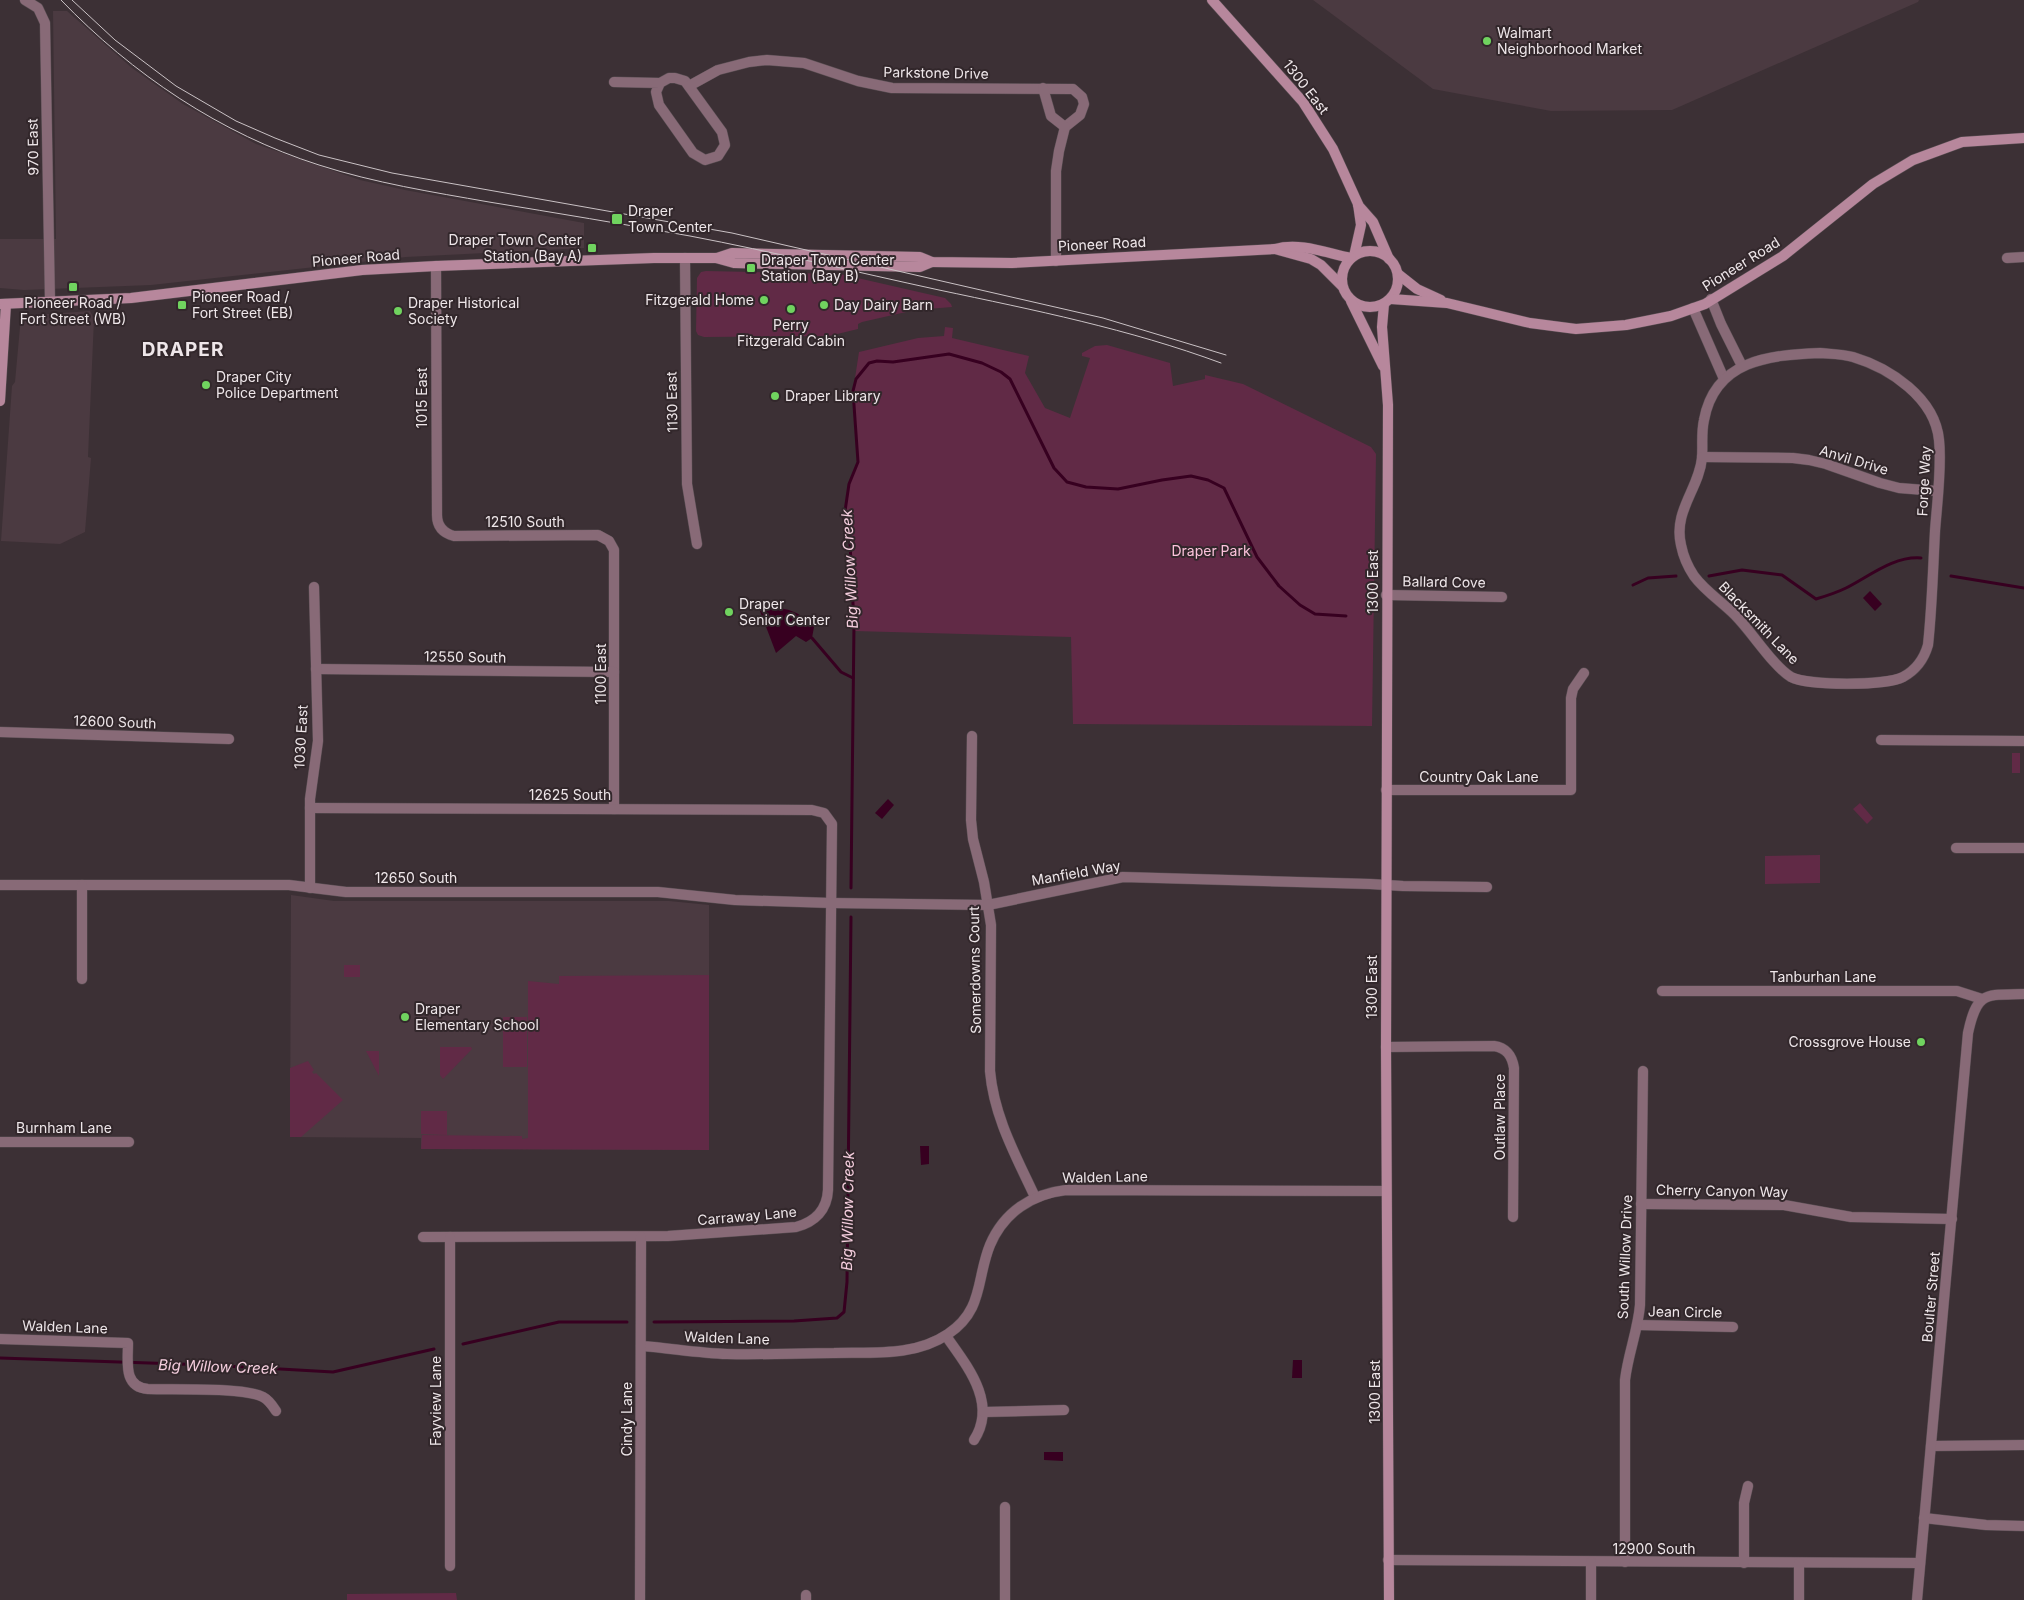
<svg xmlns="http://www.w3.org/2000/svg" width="2024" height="1600" viewBox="0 0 2024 1600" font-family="Inter,sans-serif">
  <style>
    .built { fill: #4b3a41 }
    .green { fill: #612a46 }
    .water { fill: #370020 }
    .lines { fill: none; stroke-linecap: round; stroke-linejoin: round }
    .stream { stroke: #370020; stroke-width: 3 }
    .street-casing { stroke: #584d52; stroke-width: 11 }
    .secondary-casing { stroke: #584d52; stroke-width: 11 }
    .street { stroke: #886a77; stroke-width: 10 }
    .secondary { stroke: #b7879c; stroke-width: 10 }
    .tram { stroke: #cac2c5; stroke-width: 1 }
    .poi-dot { fill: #70d35f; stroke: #32272b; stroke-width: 2 }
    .labels { text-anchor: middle; stroke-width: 4; stroke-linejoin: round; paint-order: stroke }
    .poi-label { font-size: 14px; fill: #eee6e9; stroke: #32272b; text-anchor: start }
    .street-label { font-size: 14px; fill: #eee6e9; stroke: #32272b }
    .park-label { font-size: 14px; fill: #fbc1da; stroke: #32272b }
    .water-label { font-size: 15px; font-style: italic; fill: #f5cede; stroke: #32272b }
    .district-label { font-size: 19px; font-weight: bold; letter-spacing: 1px; fill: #eee6e9; stroke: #32272b }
  </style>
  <rect width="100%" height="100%" fill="#3c3035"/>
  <g class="built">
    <polygon points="1313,0 1919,0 1918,2 1672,110 1551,111 1433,89"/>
    <polygon points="53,11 67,11 132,68 183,104 256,144 360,180 405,190 584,223 584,248 406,257 151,285 24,290 0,288 0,239 56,239"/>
    <polygon points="90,311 94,319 88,457 91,458 85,532 60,544 1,541 12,386 15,382 21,316"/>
    <polygon points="291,895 334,901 669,901 709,905 709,1150 421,1149 421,1138 290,1137"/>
  </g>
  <g class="green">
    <polygon points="706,271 840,274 945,298 951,304 952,307 915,310 862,322 858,324 858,329 829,336 704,337 698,335 696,331 697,278 701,272"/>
    <polygon points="945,327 953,328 952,338 1029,356 1025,373 1045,408 1070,418 1090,358 1082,356 1082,353 1095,346 1107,345 1170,363 1173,386 1205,379 1205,375 1243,384 1371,447 1376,454 1372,726 1073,724 1071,637 854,631 850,543 844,518 849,484 858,462 853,391 859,352 918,338 944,336"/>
    <rect x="2012" y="753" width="8" height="20"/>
    <polygon points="1860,803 1873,818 1867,824 1853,809"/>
    <polygon points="1820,855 1820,883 1765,884 1765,856"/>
    <rect x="344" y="965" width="16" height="12"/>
    <polygon points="709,975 709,1150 421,1149 422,1135 522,1136 522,1139 528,1138 528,981 559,984 559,976"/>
    <rect x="503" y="1017" width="24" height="50"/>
    <polygon points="440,1047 471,1047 472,1049 443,1079 440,1075"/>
    <polygon points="366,1051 379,1051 379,1076"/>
    <polygon points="308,1061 314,1070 312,1072 314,1074 316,1073 343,1100 301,1137 290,1137 290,1068"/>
    <polygon points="421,1111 447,1111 447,1135 421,1134"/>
    <polygon points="456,1593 457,1600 347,1600 347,1594"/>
  </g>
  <g class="water">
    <polygon points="1870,591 1882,604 1875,611 1863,598"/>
    <path d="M763,601L767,610C786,605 801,613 814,627L812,638L806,642L796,636L776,653L757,603Z"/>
    <polygon points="888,799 894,805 882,819 875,813"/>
    <polygon points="920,1146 929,1146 929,1164 921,1165"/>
    <polygon points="1293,1360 1302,1360 1302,1378 1292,1378"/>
    <polygon points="1044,1452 1063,1452 1063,1461 1044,1460"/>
  </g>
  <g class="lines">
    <g class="stream">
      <path d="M1709,576L1742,570L1782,575L1816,599C1826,596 1836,593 1846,588C1870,576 1893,556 1921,558"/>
      <polyline points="1951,576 2024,588"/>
      <polyline points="1633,585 1648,578 1676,576"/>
      <polyline points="812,638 841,672 853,678"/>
      <polyline points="851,888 854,624 850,543 844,518 849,484 858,462 853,391 856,379 869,363 877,361 893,362 949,354 982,363 1001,372 1010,379 1054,468 1067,482 1086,487 1118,489 1162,480 1191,476 1208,480 1224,488 1257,557 1279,586 1300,605 1315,614 1346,616"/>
      <polyline points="654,1322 794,1321 837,1318 844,1312 847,1282 851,917"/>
      <polyline points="463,1344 559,1322 627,1322"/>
      <polyline points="0,1358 209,1365 333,1372 434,1349"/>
    </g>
    <g class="street-casing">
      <g id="street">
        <polyline points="25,0 38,8 45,23 50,302"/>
        <polyline points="614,82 660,83 669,78 675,78 685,81 722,132 725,145 718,156 705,160 693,153 659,105 656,92 660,83"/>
        <polyline points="689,86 718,70 749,62 767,60 804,63 858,81 892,88 1073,89 1082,97 1084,104 1080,115 1065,127 1059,151 1056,171 1056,261"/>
        <polyline points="1043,88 1051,116 1065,127"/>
        <polyline points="685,258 687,484 697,544"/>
        <polyline points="2007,258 2024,257"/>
        <path d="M436,266L437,515C437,526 443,533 454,536L598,535L609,541L614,550V809"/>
        <polyline points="1711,299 1721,324 1742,366"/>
        <polyline points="1693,308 1724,379"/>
        <path d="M1820,353C1831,354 1842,354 1853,357C1890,368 1935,398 1939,440C1942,467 1937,503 1935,531C1933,569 1932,608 1928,645C1924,659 1916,670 1903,677C1886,686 1808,686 1791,677C1773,666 1752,632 1735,615C1722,602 1705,591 1694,576C1688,567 1683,555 1681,545C1673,511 1699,489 1702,458C1703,446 1701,433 1704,420C1715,360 1769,355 1820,353Z"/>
        <polyline points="1702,457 1793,458 1809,460 1826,464 1880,483 1899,488 1937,491"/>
        <polyline points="1386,595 1502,597"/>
        <polyline points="316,669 614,672"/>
        <polyline points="0,732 229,739"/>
        <path d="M972,736L971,820L973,839L984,882L991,925L990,1071C994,1117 1016,1156 1035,1197"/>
        <polyline points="1881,740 2024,741"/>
        <polyline points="1386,790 1571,790 1571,698 1573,689 1584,673"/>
        <path d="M310,808L812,810L824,813L832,824L828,1190C827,1210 815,1222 796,1227L668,1236L423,1237"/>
        <polyline points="1956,848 2024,848"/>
        <polyline points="0,885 289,885 346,892 658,892 735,900 831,903 988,905 1123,877 1370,884 1403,886 1487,887"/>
        <polyline points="82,885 82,979"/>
        <polyline points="310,888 310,799 318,741 314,587"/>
        <polyline points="1662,991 1957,991 1982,999"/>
        <path d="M1386,1047L1494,1046C1507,1048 1512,1056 1514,1068L1513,1217"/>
        <polyline points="0,1142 129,1142"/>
        <polyline points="1641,1204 1784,1205 1851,1217 1952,1219"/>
        <polyline points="450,1237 450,1566"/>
        <polyline points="1637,1325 1733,1327"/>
        <path d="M946,1336C967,1366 998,1403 974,1440"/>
        <path d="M0,1339L128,1343C128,1362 123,1387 148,1389C173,1390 244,1387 263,1397C269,1400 272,1405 276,1411"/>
        <path d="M641,1346C670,1348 698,1353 727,1354C763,1355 798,1353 834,1353C872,1352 914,1357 948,1334C984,1310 976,1279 990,1245C1004,1212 1032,1194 1066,1190L1386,1191"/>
        <polyline points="984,1412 1064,1410"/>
        <polyline points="1931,1446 2024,1445"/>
        <polyline points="1005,1507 1005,1600"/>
        <polyline points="1924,1518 1986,1525 2024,1526"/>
        <polyline points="1388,1560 1920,1563"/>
        <polyline points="1591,1562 1591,1600"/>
        <path d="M1625,1562V1380C1628,1354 1638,1330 1640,1305L1643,1071"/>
        <polyline points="1744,1563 1744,1503 1748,1486"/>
        <polyline points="806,1595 806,1600"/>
        <polyline points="640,1600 641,1237"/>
        <polyline points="1799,1600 1799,1563"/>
        <path d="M1917,1600L1968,1033C1977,991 1985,995 2024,994"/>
      </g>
    </g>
    <g class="secondary-casing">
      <g id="secondary">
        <polyline points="1212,0 1303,102 1333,149 1358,204 1361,225 1354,256"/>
        <polyline points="1358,205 1373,222 1389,259"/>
        <polyline points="1275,249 1311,259 1321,265 1342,286"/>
        <circle cx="1370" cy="279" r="28"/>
        <path d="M717,258L732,253L920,257L932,262L1012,263L1275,249C1300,242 1326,253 1351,258"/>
        <polyline points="1398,274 1417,289 1441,300"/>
        <polyline points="1391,299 1447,303 1530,323 1576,329 1626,325 1671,316 1705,304 1783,256 1873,184 1913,160 1962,142 2024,138"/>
        <polyline points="1351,301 1383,366"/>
        <polyline points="0,304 131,298 362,270 436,266 654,258 716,258 734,263 920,267 932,262"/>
        <polyline points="1384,304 1382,327 1388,405 1386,1047 1389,1600"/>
        <polyline points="0,401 6,304"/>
      </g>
    </g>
    <use href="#street" class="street"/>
    <use href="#secondary" class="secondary"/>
    <g class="tram">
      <path d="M61,0C132,74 221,134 319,165C375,183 432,192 489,202C556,213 623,224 690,236C774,252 856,272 939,290C1034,310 1129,329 1221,363"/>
      <polyline points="72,0 115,40 176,86 236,121 275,138 319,155 392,173 732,233 1103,318 1226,355"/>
    </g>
  </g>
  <g class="poi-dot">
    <circle cx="1487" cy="41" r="5"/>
    <rect x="611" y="213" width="12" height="12" rx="2.5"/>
    <rect x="587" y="243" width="10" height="10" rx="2.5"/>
    <rect x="746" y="263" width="10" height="10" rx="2.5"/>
    <rect x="68" y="282" width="10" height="10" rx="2.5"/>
    <circle cx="764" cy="300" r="5"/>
    <rect x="177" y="300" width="10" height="10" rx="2.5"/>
    <circle cx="824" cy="305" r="5"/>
    <circle cx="791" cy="309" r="5"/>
    <circle cx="398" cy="311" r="5"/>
    <circle cx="206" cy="385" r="5"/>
    <circle cx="775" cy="396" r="5"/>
    <circle cx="729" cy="612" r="5"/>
    <circle cx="405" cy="1017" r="5"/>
    <circle cx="1921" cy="1042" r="5"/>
  </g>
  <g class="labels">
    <g class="poi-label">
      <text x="1497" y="38">Walmart<tspan x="1497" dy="16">Neighborhood Market</tspan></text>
      <text x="628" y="216">Draper<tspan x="628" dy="16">Town Center</tspan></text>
      <text x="582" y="245" text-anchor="end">Draper Town Center<tspan x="582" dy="16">Station (Bay A)</tspan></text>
      <text x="761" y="265">Draper Town Center<tspan x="761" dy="16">Station (Bay B)</tspan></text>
      <text x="192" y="302">Pioneer Road /<tspan x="192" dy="16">Fort Street (EB)</tspan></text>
      <text x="754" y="305" text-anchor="end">Fitzgerald Home</text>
      <text x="73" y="308" text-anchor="middle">Pioneer Road /<tspan x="73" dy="16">Fort Street (WB)</tspan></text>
      <text x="408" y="308">Draper Historical<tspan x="408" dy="16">Society</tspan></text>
      <text x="834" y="310">Day Dairy Barn</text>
      <text x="791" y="330" text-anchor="middle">Perry<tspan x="791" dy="16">Fitzgerald Cabin</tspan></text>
      <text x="216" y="382">Draper City<tspan x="216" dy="16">Police Department</tspan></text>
      <text x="785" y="401">Draper Library</text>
      <text x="739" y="609">Draper<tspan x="739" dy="16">Senior Center</tspan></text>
      <text x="415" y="1014">Draper<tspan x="415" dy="16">Elementary School</tspan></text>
      <text x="1911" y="1047" text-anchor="end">Crossgrove House</text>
    </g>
    <g class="street-label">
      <text transform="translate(936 73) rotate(1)" y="5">Parkstone Drive</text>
      <text transform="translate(1306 87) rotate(52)" y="5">1300 East</text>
      <text transform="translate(33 147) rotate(-91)" y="5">970 East</text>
      <text transform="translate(1102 244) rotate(-3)" y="5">Pioneer Road</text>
      <text transform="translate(356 258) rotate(-5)" y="5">Pioneer Road</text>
      <text transform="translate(1741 264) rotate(-32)" y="5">Pioneer Road</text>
      <text transform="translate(422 398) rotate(-90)" y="5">1015 East</text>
      <text transform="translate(672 402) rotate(-91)" y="5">1130 East</text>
      <text transform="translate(1854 460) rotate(17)" y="5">Anvil Drive</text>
      <text transform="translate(1924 481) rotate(-87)" y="5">Forge Way</text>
      <text x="525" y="527">12510 South</text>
      <text transform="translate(1373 582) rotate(-90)" y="5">1300 East</text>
      <text transform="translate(1444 582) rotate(1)" y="5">Ballard Cove</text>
      <text transform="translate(1759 623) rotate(46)" y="5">Blacksmith Lane</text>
      <text transform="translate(465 657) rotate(1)" y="5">12550 South</text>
      <text transform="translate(601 674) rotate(-90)" y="5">1100 East</text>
      <text transform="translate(115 722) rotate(2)" y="5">12600 South</text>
      <text transform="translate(301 737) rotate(-87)" y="5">1030 East</text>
      <text x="1479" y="782">Country Oak Lane</text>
      <text x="570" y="800">12625 South</text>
      <text transform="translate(1076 873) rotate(-10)" y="5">Manfield Way</text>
      <text x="416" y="883">12650 South</text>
      <text transform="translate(975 970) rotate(-91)" y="5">Somerdowns Court</text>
      <text x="1823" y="982">Tanburhan Lane</text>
      <text transform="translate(1372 987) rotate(-90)" y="5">1300 East</text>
      <text transform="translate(1500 1117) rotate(-90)" y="5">Outlaw Place</text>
      <text x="64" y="1133">Burnham Lane</text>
      <text transform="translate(1105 1177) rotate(-1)" y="5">Walden Lane</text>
      <text transform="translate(1722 1191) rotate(1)" y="5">Cherry Canyon Way</text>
      <text transform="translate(747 1216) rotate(-5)" y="5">Carraway Lane</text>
      <text transform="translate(1625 1257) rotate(-88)" y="5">South Willow Drive</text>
      <text transform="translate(1931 1297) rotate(-85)" y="5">Boulter Street</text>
      <text transform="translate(1685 1312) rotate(1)" y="5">Jean Circle</text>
      <text transform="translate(65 1327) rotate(2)" y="5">Walden Lane</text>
      <text transform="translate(727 1338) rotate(2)" y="5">Walden Lane</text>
      <text transform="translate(1375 1392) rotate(-90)" y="5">1300 East</text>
      <text transform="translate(436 1401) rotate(-90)" y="5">Fayview Lane</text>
      <text transform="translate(627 1419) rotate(-90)" y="5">Cindy Lane</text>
      <text x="1654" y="1554">12900 South</text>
    </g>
    <g class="park-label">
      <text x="1211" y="556">Draper Park</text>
    </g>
    <g class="water-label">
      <text transform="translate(850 569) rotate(-93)" y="5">Big Willow Creek</text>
      <text transform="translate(848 1211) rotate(-89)" y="5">Big Willow Creek</text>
      <text transform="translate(218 1367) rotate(2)" y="5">Big Willow Creek</text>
    </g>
    <g class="district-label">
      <text x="183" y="356">DRAPER</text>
    </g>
  </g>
</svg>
